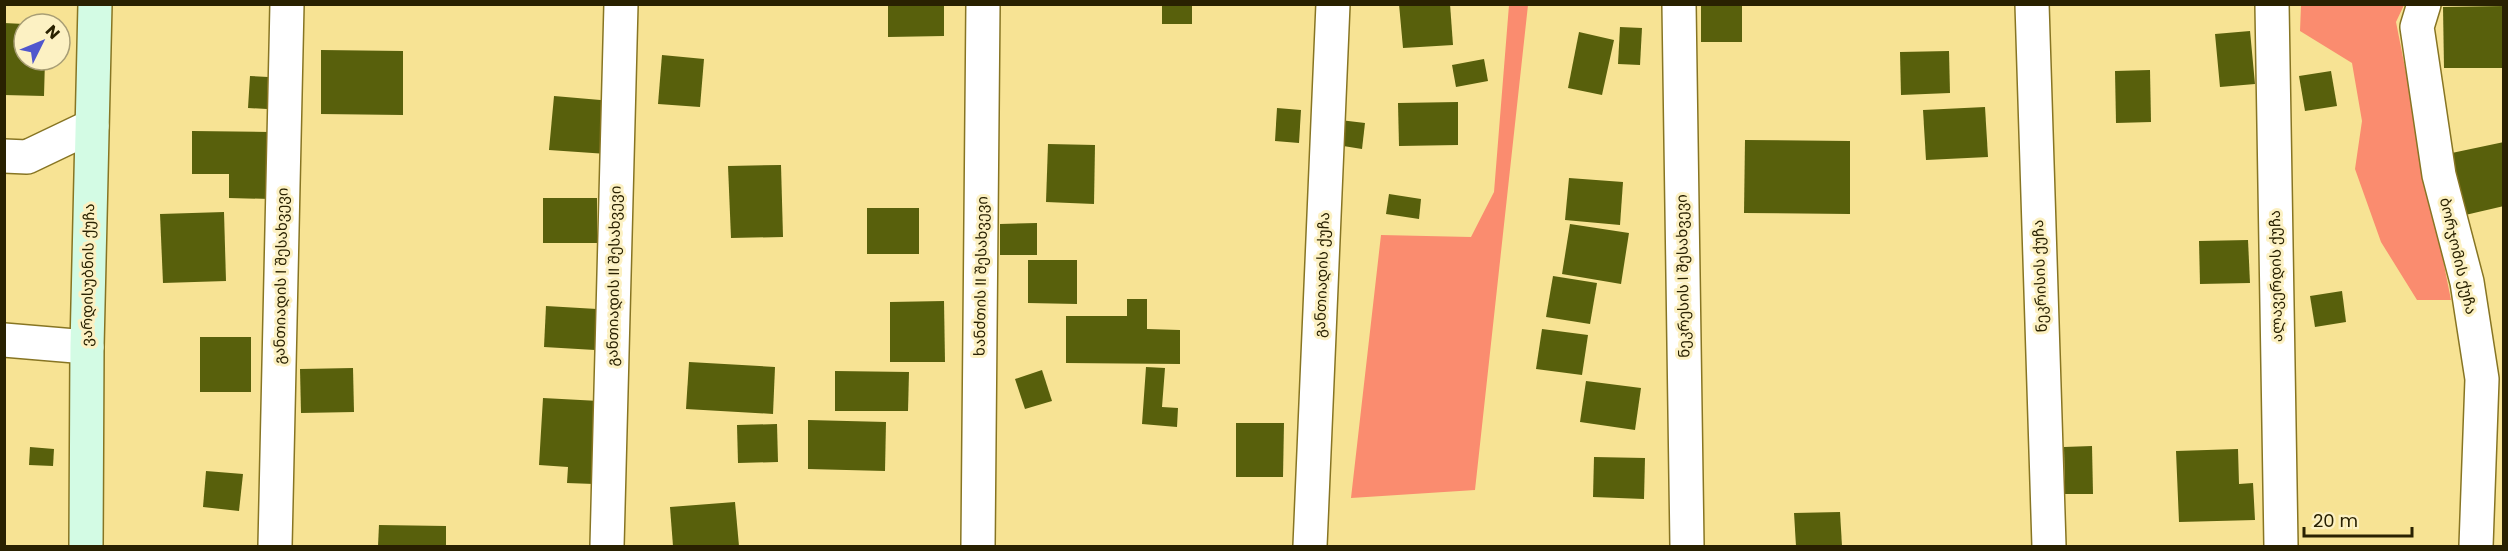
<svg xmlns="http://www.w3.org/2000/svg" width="2508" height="551" viewBox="0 0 2508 551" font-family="Poppins,'Noto Sans Georgian',sans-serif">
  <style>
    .forest { fill: #fa8c6f }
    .building { fill: #58600c }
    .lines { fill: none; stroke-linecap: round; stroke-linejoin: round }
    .street-casing { stroke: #877523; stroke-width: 36 }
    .secondary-casing { stroke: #877523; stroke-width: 36 }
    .street { stroke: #fff; stroke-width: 33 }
    .secondary { stroke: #d3fbe4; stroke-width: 33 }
    .labels { text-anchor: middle; stroke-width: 6; stroke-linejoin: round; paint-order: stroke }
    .street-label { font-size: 15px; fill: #292101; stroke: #fcf1c3 }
  </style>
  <rect width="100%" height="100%" fill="#f7e394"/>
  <g class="forest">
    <polygon points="1509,5 1528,5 1475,490 1351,498 1381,235 1471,237 1494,192"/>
    <polygon points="2301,5 2404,5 2396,22 2451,300 2417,300 2381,242 2355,169 2362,121 2352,63 2300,31"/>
  </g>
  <g class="building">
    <polygon points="888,4 944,4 944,36 888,37"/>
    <rect x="1162" y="4" width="30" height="20"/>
    <polygon points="1399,4 1450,4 1453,45 1403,48"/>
    <rect x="1701" y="4" width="41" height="38"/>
    <polygon points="2504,6 2504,68 2444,68 2443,7"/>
    <polygon points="4,23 24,24 24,60 45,60 44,96 4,95"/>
    <polygon points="1620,27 1642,28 1640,65 1618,64"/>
    <polygon points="2250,31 2255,84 2220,87 2215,34"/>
    <polygon points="1579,32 1614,40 1602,95 1568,88"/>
    <polygon points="321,50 403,51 403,115 321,114"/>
    <polygon points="1949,51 1950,93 1901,95 1900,52"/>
    <polygon points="662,55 704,59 700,107 658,104"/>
    <polygon points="1484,59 1488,81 1456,87 1452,65"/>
    <polygon points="2150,70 2151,122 2116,123 2115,71"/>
    <polygon points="2331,71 2337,106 2305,111 2299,76"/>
    <polygon points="250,76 268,77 267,109 248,108"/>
    <polygon points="554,96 612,101 607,154 549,150"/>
    <polygon points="1458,102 1458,145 1399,146 1398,103"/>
    <polygon points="1985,107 1988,157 1926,160 1923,110"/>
    <polygon points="1277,108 1301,110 1299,143 1275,141"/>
    <polygon points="1340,120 1365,123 1362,149 1337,145"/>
    <polygon points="192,131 270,132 270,199 229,198 229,174 192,174"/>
    <polygon points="1745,140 1850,141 1850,214 1744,213"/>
    <polygon points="2504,142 2504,206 2461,216 2447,154"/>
    <polygon points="1048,144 1095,145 1094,204 1046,202"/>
    <polygon points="781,165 783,237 731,238 728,166"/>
    <polygon points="1569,178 1623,182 1620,225 1565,220"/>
    <polygon points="1389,194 1421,199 1419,219 1386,214"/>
    <rect x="543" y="198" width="54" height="45"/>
    <rect x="867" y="208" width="52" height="46"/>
    <polygon points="224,212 226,281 163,283 160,214"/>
    <polygon points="1037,223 1037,255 1000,255 1000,224"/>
    <polygon points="1570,224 1629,233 1621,284 1562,274"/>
    <polygon points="2248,240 2250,283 2200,284 2199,241"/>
    <polygon points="1028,260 1077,260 1077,304 1028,303"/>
    <polygon points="1553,276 1597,283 1590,324 1546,317"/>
    <polygon points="2342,291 2346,322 2315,327 2310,296"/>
    <polygon points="1127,299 1147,299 1147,329 1180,330 1180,364 1066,363 1066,316 1127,316"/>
    <polygon points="944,301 945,362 890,362 890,302"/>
    <polygon points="546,306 597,309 595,350 544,347"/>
    <polygon points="1542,329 1588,335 1582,375 1536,369"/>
    <rect x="200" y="337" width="51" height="55"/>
    <polygon points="689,362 775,367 773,414 686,409"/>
    <polygon points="1146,367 1165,368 1162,407 1178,408 1177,427 1142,424"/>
    <polygon points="353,368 354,412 301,413 300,369"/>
    <polygon points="1042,370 1052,401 1025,409 1015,379"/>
    <polygon points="835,371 909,372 908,411 835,411"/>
    <polygon points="1586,381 1641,388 1635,430 1580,422"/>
    <polygon points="543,398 599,401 594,484 567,483 568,467 539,465"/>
    <polygon points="808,420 886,422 885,471 808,469"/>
    <polygon points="1236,423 1284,423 1283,477 1236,477"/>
    <polygon points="777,424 778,462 738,463 737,425"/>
    <polygon points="2092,446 2093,494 2065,494 2064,447"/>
    <polygon points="30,447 54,449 53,466 29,465"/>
    <polygon points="2238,449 2239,484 2253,483 2255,520 2179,522 2176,451"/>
    <polygon points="1594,457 1645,458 1644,499 1593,497"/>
    <polygon points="206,471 243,474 239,511 203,507"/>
    <polygon points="735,502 739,546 673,546 670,507"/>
    <polygon points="1840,512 1842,546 1796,546 1794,513"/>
    <polygon points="379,525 446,526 446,546 378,546"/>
  </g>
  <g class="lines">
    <g class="street-casing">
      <g id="street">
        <polyline points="1679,4 1687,546"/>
        <polyline points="2032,4 2049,546"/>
        <polyline points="2272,4 2281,546"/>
        <polyline points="2424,4 2417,27 2439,175 2467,282 2482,379 2476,546"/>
        <polyline points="4,156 27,157 92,126"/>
        <polyline points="4,340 87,347"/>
        <polyline points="275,546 287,4"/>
        <polyline points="607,546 621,4"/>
        <polyline points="978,546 983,4"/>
        <polyline points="1310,546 1333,4"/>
      </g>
    </g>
    <g class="secondary-casing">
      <polyline id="secondary" points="86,546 87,347 95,4"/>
    </g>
    <use href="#street" class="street"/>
    <use href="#secondary" class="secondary"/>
  </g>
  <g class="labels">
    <g class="street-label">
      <text transform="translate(2458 256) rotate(77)" y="5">ბორჯომის ქუჩა</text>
      <text transform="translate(88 275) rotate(-89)" y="5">ვარდისუბნის ქუჩა</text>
      <text transform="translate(1322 275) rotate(-88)" y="5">განთიადის ქუჩა</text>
      <text transform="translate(281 276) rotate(-89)" y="5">განთიადის I შესახვევი</text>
      <text transform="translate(614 276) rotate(-89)" y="5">განთიადის II შესახვევი</text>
      <text transform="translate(981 276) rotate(-89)" y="5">ხანძთის II შესახვევი</text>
      <text transform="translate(1683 276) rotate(-91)" y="5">ნეკრესის I შესახვევი</text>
      <text transform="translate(2040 276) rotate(-92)" y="5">ნეკრისის ქუჩა</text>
      <text transform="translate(2276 276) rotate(-91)" y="5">ალავერდის ქუჩა</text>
    </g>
  </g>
  <rect width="2508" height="551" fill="none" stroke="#292101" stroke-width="12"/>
  <g transform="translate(42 42) rotate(47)"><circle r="28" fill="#fcf1c3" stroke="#a89e75" stroke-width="1.5"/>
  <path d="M0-4.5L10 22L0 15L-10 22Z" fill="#5057cd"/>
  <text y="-9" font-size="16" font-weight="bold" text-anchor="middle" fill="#292101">N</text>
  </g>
  <path d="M2304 527v9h108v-9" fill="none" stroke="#292101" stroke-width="3"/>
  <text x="2313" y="527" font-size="18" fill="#292101" stroke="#fcf1c3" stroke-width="4.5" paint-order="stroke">20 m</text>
</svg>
